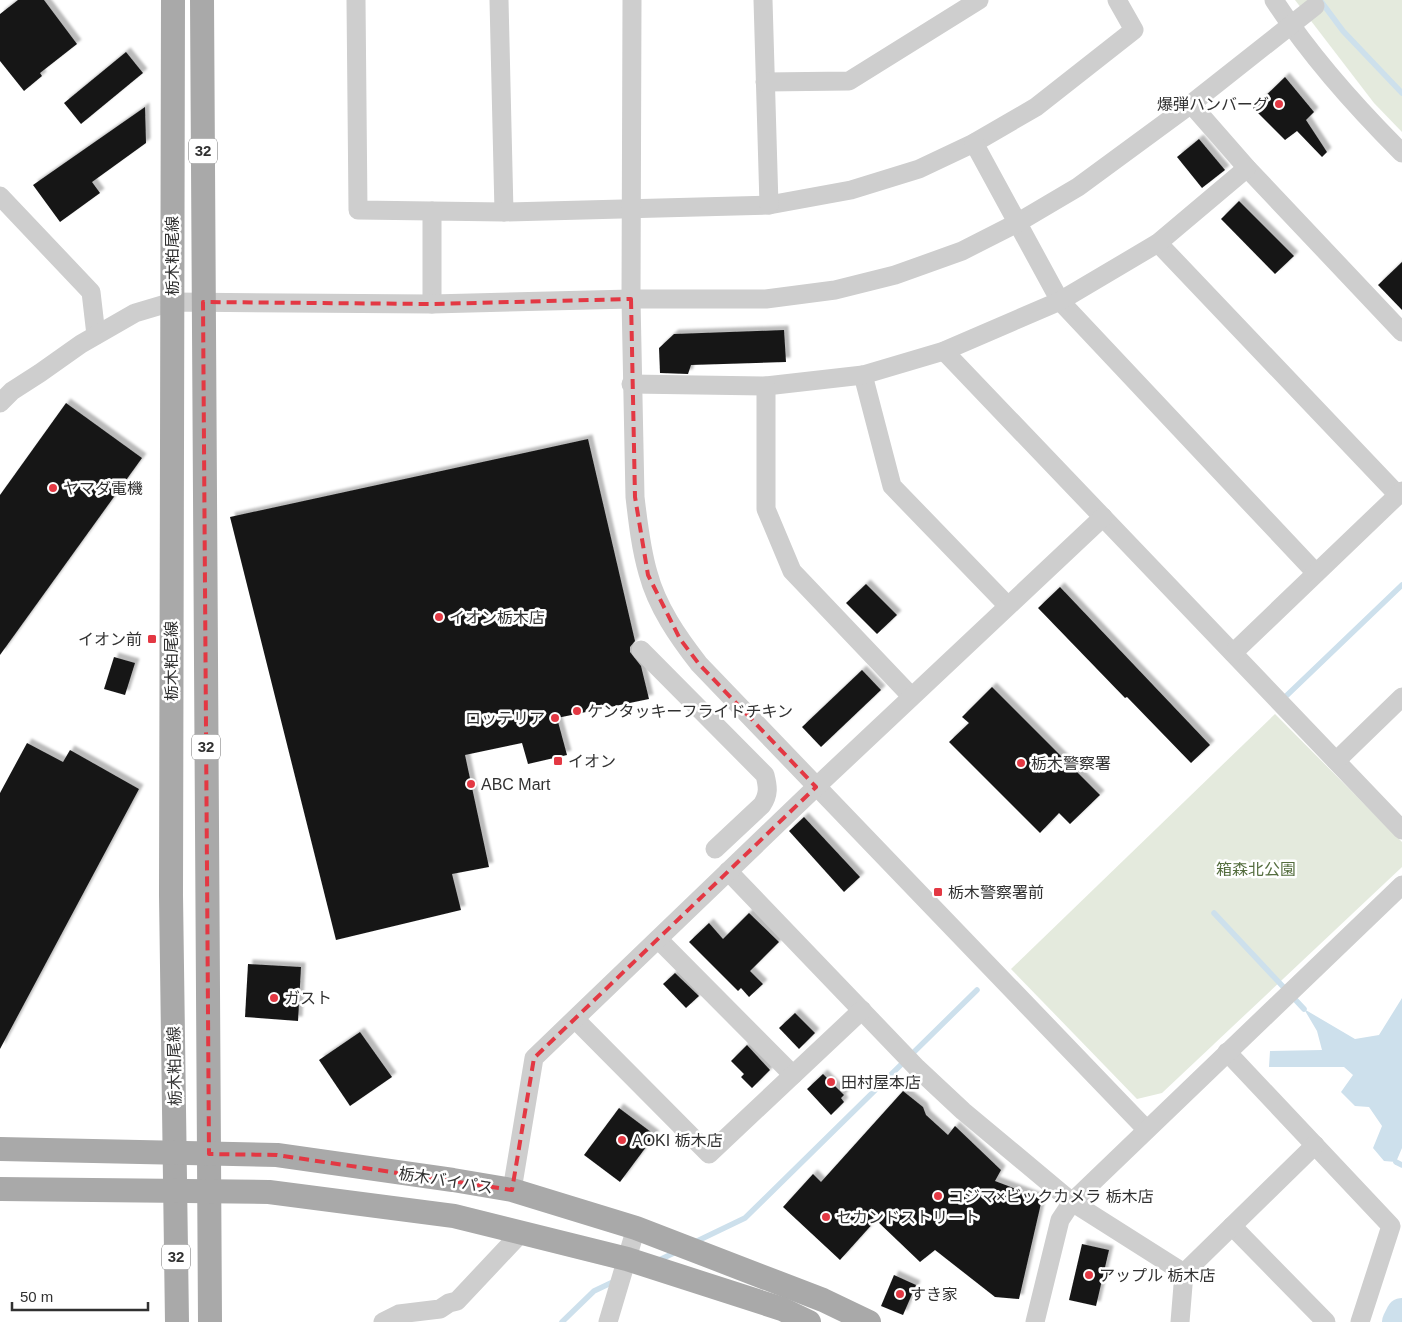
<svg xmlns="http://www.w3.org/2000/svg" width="1402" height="1322" viewBox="0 0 1402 1322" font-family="Arial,'Noto Sans JP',sans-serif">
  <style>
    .green { fill: #e4eadd }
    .water { fill: #cde0ec }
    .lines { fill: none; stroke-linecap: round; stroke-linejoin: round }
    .stream { stroke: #cde0ec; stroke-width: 5.5 }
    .river { stroke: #cde0ec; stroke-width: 32 }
    .building { fill: #181818; filter: url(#shadow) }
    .minor { stroke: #cecece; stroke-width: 19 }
    .major { stroke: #a9a9a9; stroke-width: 24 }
    .marked { fill: none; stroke: #e33843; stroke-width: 4; stroke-dasharray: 10 6; stroke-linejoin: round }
    .poi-dot { fill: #e33843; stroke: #fff; stroke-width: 2 }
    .labels { text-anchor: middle; stroke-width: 5; stroke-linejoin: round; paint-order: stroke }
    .shield { fill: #fff; stroke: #6f6f6f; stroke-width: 1 }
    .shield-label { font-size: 15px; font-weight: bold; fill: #313131 }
    .poi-label { font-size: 16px; fill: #313131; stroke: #fff; text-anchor: start }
    .street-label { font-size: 16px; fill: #313131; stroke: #fff }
    .park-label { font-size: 16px; fill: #546d3e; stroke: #fff }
  </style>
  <defs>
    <filter id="shadow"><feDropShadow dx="4.5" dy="-4.5" stdDeviation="1" flood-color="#0004"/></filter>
  </defs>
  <rect width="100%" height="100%" fill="#fff"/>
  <g class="green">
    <polygon points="1295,0 1402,0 1402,132 1374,103"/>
    <polygon points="1275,714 1402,842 1402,867 1162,1093 1137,1099 1011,969"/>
  </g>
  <polygon class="water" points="1402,998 1402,1148 1396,1162 1384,1161 1373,1148 1382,1126 1369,1107 1355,1106 1341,1092 1353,1075 1344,1067 1269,1067 1270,1051 1322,1050 1317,1031 1304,1009 1355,1039 1379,1035"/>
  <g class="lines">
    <g class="stream">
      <polyline points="1320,0 1343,31 1402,93"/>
      <polyline points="1283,699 1402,585"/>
      <polyline points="1214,913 1304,1009"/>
      <polyline points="1396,1162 1402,1165"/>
      <polyline points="693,1243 745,1218 977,990"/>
      <polyline points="657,1261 676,1252"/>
      <polyline points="562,1322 594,1291 615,1281"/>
    </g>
    <polyline class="river" points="1398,1322 1402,1314"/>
  </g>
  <g class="building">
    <polygon points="18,0 44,0 77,44 40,73 42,76 24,91 0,61 0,14"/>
    <polygon points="126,52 143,73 81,124 64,103"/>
    <polygon points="1285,77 1314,112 1306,120 1327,152 1322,157 1297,131 1285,140 1253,108"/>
    <polygon points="145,107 146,143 92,182 100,193 60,222 33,185"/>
    <polygon points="1199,139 1225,170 1202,188 1177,157"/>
    <polygon points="1239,201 1294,256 1275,274 1221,219"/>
    <polygon points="1402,262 1402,310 1378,285"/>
    <polygon points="784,330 786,362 691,365 688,374 660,373 659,348 674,334"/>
    <polygon points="66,403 142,458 0,655 0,495"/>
    <polygon points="588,439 635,641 630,647 630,652 641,666 649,699 557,718 567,755 528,764 522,743 465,755 489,867 452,874 461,910 336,940 230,517"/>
    <polygon points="866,584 897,615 877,634 846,603"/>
    <polygon points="1060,587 1210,745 1191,763 1127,697 1125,698 1038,608"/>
    <polygon points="114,657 135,663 125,695 104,689"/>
    <polygon points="862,670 881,690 821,747 802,727"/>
    <polygon points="992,687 1100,795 1070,824 1059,813 1040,833 949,742 969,723 962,717"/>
    <polygon points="27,743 63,762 70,750 139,789 0,1049 0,793"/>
    <polygon points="804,817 860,877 844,892 789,831"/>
    <polygon points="749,913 779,942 750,971 763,984 749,997 741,988 738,991 689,942 709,923 723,939"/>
    <polygon points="248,964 301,967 298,1021 245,1017"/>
    <polygon points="675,973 699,996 686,1008 663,984"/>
    <polygon points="795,1013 815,1033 799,1049 779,1028"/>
    <polygon points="360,1032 392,1077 350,1106 319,1060"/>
    <polygon points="747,1045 770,1070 752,1088 741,1077 744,1074 731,1061"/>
    <polygon points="823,1074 844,1095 841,1098 844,1102 831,1115 807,1089"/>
    <polygon points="903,1091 923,1107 926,1115 948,1135 955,1126 1001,1170 995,1181 1042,1199 1019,1299 995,1297 935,1250 920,1262 876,1220 840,1260 783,1207 813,1174 821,1182"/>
    <polygon points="619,1108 655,1135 620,1182 584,1155"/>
    <polygon points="1082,1244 1109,1250 1096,1306 1069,1300"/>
    <polygon points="894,1275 916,1285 903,1315 881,1306"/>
  </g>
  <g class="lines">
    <g class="minor">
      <polyline points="356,0 358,210 432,211"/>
      <polyline points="499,0 504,212 769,205 851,190 919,169 974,143 1036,107 1134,30 1117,0"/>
      <path d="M632,0L631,299L635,497C638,523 641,549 648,573C657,607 678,637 699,664L1146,1129"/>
      <polyline points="763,0 769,205"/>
      <path d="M1274,0C1310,56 1355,106 1402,153"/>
      <polyline points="765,82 849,81 979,0"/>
      <polyline points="1191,104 1247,168 1402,332"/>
      <polyline points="974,143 1060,301 1316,573"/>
      <polyline points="0,196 91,292 96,335"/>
      <polyline points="1158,243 1398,495"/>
      <polyline points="432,304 432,211 504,212"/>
      <polyline points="944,351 1402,830"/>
      <polyline points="863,375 892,486 1008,606"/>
      <polyline points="631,384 766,386 863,375 944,351 1060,301 1158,243 1247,168"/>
      <polyline points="766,386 766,509 792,571 911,696"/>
      <polyline points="0,403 12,391 40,373 81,344 135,313 172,302 432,304 631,299 766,299 835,290 895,275 962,251 1017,223 1078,187 1191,104 1315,6"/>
      <path d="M641,650L765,775C768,787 769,794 762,805L715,849"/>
      <polyline points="1233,653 1402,491"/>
      <polyline points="1336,761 1402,697"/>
      <polyline points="728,871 917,1068 963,1111 1072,1202 1184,1273"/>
      <polyline points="658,939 793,1075"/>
      <polyline points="575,1019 709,1154 862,1010"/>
      <polyline points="1227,1052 1391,1226 1360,1322"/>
      <polyline points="512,1190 534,1058 816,787 1103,517"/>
      <polyline points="1232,1226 1326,1322"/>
      <polyline points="383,1322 399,1314 440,1309 449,1303 457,1301 521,1233"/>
      <polyline points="608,1322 636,1228"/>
      <polyline points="1035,1322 1060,1220 1072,1202 1402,885"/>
      <polyline points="1180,1322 1184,1273 1315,1145"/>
    </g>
    <g class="major">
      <polyline points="173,0 171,895 177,1322"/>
      <polyline points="202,0 210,1322"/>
      <polyline points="0,1149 277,1155 453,1180 512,1190 636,1228 823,1300 869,1322"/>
      <polyline points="0,1189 269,1192 454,1216 627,1259 782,1309 809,1322"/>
    </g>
  </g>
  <path class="marked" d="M631,299L635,497L648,575L680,639L699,664L816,787L534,1058L512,1190L277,1155L209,1154L203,302L432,304Z"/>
  <g class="poi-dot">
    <circle cx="1279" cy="104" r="5"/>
    <circle cx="53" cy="488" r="5"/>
    <circle cx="439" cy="617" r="5"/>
    <rect x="147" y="634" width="10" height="10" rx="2.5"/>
    <circle cx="577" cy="711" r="5"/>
    <circle cx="555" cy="718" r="5"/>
    <rect x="553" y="756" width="10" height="10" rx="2.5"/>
    <circle cx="1021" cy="763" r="5"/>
    <circle cx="471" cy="784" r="5"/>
    <rect x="933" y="887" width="10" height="10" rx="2.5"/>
    <circle cx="274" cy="998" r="5"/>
    <circle cx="831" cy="1082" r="5"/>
    <circle cx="622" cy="1140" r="5"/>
    <circle cx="938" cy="1196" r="5"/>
    <circle cx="826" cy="1217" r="5"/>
    <circle cx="1089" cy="1275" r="5"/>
    <circle cx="900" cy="1294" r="5"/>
  </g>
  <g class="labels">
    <g class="shield">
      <rect x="189" y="138.5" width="28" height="25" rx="4"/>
      <rect x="192" y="734.5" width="28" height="25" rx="4"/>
      <rect x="162" y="1244.5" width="28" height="25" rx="4"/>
    </g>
    <g class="shield-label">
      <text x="203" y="156">32</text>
      <text x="206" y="752">32</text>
      <text x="176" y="1262">32</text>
    </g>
    <g class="poi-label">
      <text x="1269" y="110" text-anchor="end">爆弾ハンバーグ</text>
      <text x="63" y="494">ヤマダ電機</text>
      <text x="449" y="623">イオン栃木店</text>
      <text x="142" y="645" text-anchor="end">イオン前</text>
      <text x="587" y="717">ケンタッキーフライドチキン</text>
      <text x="545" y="724" text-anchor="end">ロッテリア</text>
      <text x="568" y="767">イオン</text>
      <text x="1031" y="769">栃木警察署</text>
      <text x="481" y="790">ABC Mart</text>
      <text x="948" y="898">栃木警察署前</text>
      <text x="284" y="1004">ガスト</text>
      <text x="841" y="1088">田村屋本店</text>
      <text x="632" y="1146">AOKI 栃木店</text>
      <text x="948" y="1202">コジマ×ビックカメラ 栃木店</text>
      <text x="836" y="1223">セカンドストリート</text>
      <text x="1099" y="1281">アップル 栃木店</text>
      <text x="910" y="1300">すき家</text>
    </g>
    <g class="street-label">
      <text transform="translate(172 256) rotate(-90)" y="6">栃木粕尾線</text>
      <text transform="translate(171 661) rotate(-90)" y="6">栃木粕尾線</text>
      <text transform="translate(174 1066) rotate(-91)" y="6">栃木粕尾線</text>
      <text transform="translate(446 1180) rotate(9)" y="6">栃木バイパス</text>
    </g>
    <g class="park-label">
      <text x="1256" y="875">箱森北公園</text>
    </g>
  </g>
  <path d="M12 1302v8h136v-8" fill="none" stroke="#313131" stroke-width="2.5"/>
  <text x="20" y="1302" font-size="15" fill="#313131" stroke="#ffffff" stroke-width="4" paint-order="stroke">50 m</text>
</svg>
